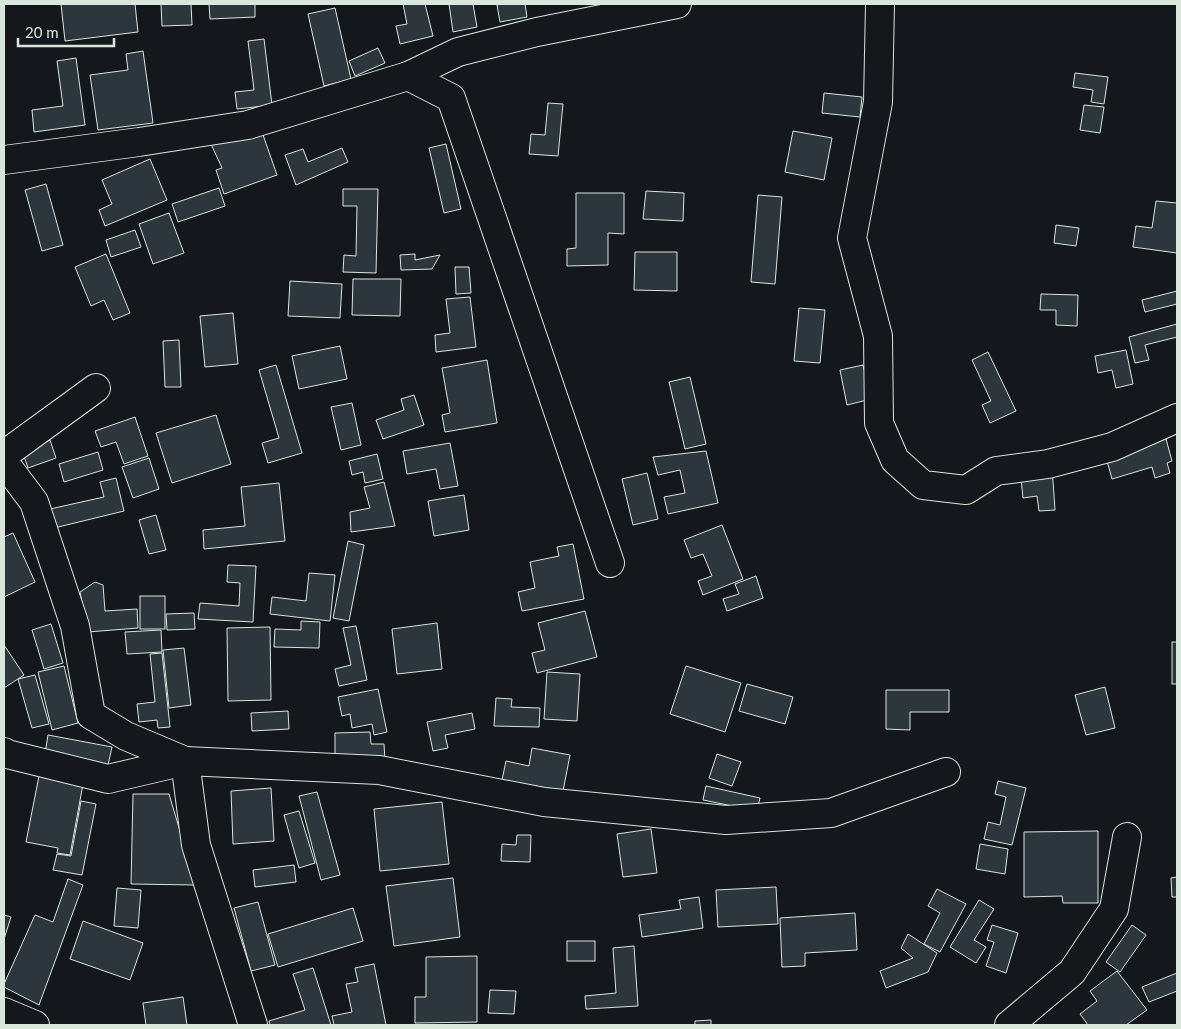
<svg xmlns="http://www.w3.org/2000/svg" width="1181" height="1029" viewBox="0 0 1181 1029" font-family="Lato,sans-serif">
  <style>
    .building { fill: #2c363c; stroke: #d8e6dc }
    .lines { fill: none; stroke-linecap: round; stroke-linejoin: round }
    .minor-casing { stroke: #d8e6dc; stroke-width: 30 }
    .minor { stroke: #14181c; stroke-width: 28 }
  </style>
  <rect width="100%" height="100%" fill="#14181c"/>
  <g class="building">
    <polygon points="61,4 135,4 138,32 65,41"/>
    <polygon points="161,4 191,4 192,25 162,26"/>
    <polygon points="209,4 255,4 255,17 210,19"/>
    <polygon points="403,4 425,4 433,36 400,44 396,26 407,24"/>
    <polygon points="449,4 473,4 477,27 453,32"/>
    <polygon points="502,4 525,4 527,17 500,22 497,5"/>
    <polygon points="335,8 351,79 324,86 308,14"/>
    <polygon points="264,39 272,105 237,109 235,92 254,90 248,41"/>
    <polygon points="378,48 385,63 355,76 349,61"/>
    <polygon points="143,51 153,123 98,130 90,75 128,70 126,54"/>
    <polygon points="76,58 85,125 34,132 32,110 63,106 57,61"/>
    <polygon points="1075,73 1108,77 1104,104 1091,102 1093,90 1073,87"/>
    <polygon points="824,93 862,97 860,117 822,113"/>
    <polygon points="548,103 563,104 558,156 529,154 531,134 545,135"/>
    <polygon points="1084,105 1104,107 1100,133 1080,130"/>
    <polygon points="793,131 832,138 824,180 785,172"/>
    <polygon points="262,132 277,175 224,194 216,170 222,168 211,144"/>
    <polygon points="446,144 461,209 444,213 429,148"/>
    <polygon points="342,148 348,162 296,185 285,155 303,149 308,162"/>
    <polygon points="150,159 167,200 105,226 99,210 112,204 102,180"/>
    <polygon points="46,184 63,245 42,251 25,190"/>
    <polygon points="219,188 225,206 178,222 172,204"/>
    <polygon points="343,189 378,189 376,273 343,272 344,255 356,256 357,206 343,206"/>
    <polygon points="646,191 684,193 683,221 643,219"/>
    <polygon points="576,193 624,193 624,234 608,233 608,265 567,266 567,249 576,248"/>
    <polygon points="758,195 782,197 775,284 751,282"/>
    <polygon points="1156,201 1177,203 1177,253 1133,247 1136,226 1152,228"/>
    <polygon points="169,213 184,253 153,264 139,224"/>
    <polygon points="1056,225 1079,228 1076,246 1054,243"/>
    <polygon points="135,230 141,247 111,257 106,240"/>
    <polygon points="635,252 677,252 677,291 634,290"/>
    <polygon points="106,254 130,313 113,320 104,300 91,306 75,267"/>
    <polygon points="415,254 415,260 440,255 432,269 401,270 400,255"/>
    <polygon points="455,267 469,267 471,293 456,294"/>
    <polygon points="353,279 401,279 400,316 352,315"/>
    <polygon points="290,281 342,284 340,318 288,316"/>
    <polygon points="1177,291 1177,304 1145,312 1142,300"/>
    <polygon points="1041,294 1078,295 1077,326 1056,325 1056,310 1040,310"/>
    <polygon points="470,297 476,347 436,352 435,335 450,333 446,299"/>
    <polygon points="799,308 825,310 820,363 794,361"/>
    <polygon points="233,313 238,364 205,367 200,316"/>
    <polygon points="1177,324 1177,337 1145,345 1149,360 1135,363 1129,337"/>
    <polygon points="179,340 181,387 165,387 163,341"/>
    <polygon points="340,346 347,379 299,389 292,356"/>
    <polygon points="1126,350 1133,384 1116,388 1112,370 1098,373 1095,356"/>
    <polygon points="988,352 1016,411 990,423 982,405 991,401 972,360"/>
    <polygon points="487,360 497,423 445,432 442,415 450,413 442,368"/>
    <polygon points="276,365 302,453 268,463 262,443 279,438 259,370"/>
    <polygon points="863,365 871,399 847,405 840,370"/>
    <polygon points="690,377 706,444 685,449 669,382"/>
    <polygon points="414,395 424,425 383,439 376,420 404,410 401,399"/>
    <polygon points="352,403 361,445 341,450 331,407"/>
    <polygon points="216,415 231,464 172,483 156,433"/>
    <polygon points="135,417 148,456 124,464 116,442 101,447 95,431"/>
    <polygon points="1166,439 1172,461 1167,463 1170,473 1155,478 1152,467 1112,479 1106,457"/>
    <polygon points="50,440 56,458 28,468 22,450"/>
    <polygon points="450,443 458,486 440,489 436,469 407,474 403,451"/>
    <polygon points="706,451 718,503 668,514 664,497 685,493 680,470 658,475 653,457"/>
    <polygon points="98,452 103,470 64,482 59,464"/>
    <polygon points="377,454 383,479 365,483 363,472 352,475 349,461"/>
    <polygon points="149,458 159,489 133,498 122,467"/>
    <polygon points="1052,466 1055,510 1039,511 1037,496 1023,498 1020,469"/>
    <polygon points="647,473 658,519 633,525 622,479"/>
    <polygon points="116,478 124,511 54,528 50,509 104,497 100,482"/>
    <polygon points="384,482 395,526 351,532 350,512 370,508 364,487"/>
    <polygon points="279,483 285,541 204,549 203,530 245,526 241,487"/>
    <polygon points="464,495 469,530 434,536 428,501"/>
    <polygon points="156,515 166,550 149,554 139,520"/>
    <polygon points="722,525 743,579 703,595 698,581 712,576 703,554 691,558 684,540"/>
    <polygon points="13,533 35,582 4,597 4,537"/>
    <polygon points="348,541 364,545 349,621 333,618"/>
    <polygon points="573,544 584,599 522,611 518,592 535,588 530,562 559,556 557,547"/>
    <polygon points="228,565 256,566 253,622 198,619 200,603 239,606 240,583 227,582"/>
    <polygon points="309,573 335,575 330,621 270,614 272,597 306,601"/>
    <polygon points="756,576 763,598 727,611 723,599 739,594 735,584"/>
    <polygon points="95,582 103,585 105,611 137,609 138,628 88,632 80,592"/>
    <rect x="140" y="596" width="25" height="33"/>
    <polygon points="585,611 597,657 537,673 532,653 545,650 538,623"/>
    <polygon points="194,613 195,629 167,630 166,614"/>
    <polygon points="301,621 320,622 319,648 274,647 275,629 301,630"/>
    <polygon points="437,623 442,669 397,674 392,629"/>
    <polygon points="51,624 63,663 44,669 32,630"/>
    <polygon points="356,626 367,680 339,686 335,669 351,665 343,628"/>
    <polygon points="270,627 271,700 228,701 227,628"/>
    <polygon points="161,630 162,652 127,654 125,632"/>
    <rect x="1172" y="642" width="5" height="42"/>
    <polygon points="4,645 24,675 4,688"/>
    <polygon points="184,648 191,705 169,708 163,650"/>
    <polygon points="162,653 170,727 158,728 157,720 139,722 137,704 155,702 150,654"/>
    <polygon points="64,666 78,723 52,730 38,672"/>
    <polygon points="686,666 741,683 725,732 670,714"/>
    <polygon points="547,672 580,674 577,721 544,719"/>
    <polygon points="35,675 49,724 32,728 18,679"/>
    <polygon points="747,684 793,697 785,724 739,711"/>
    <polygon points="1105,687 1115,728 1086,735 1075,695"/>
    <polygon points="378,689 387,732 374,735 372,724 352,728 350,714 342,716 338,697"/>
    <polygon points="886,690 949,690 949,712 910,712 910,730 886,729"/>
    <polygon points="496,698 512,699 511,707 540,708 539,727 494,726"/>
    <polygon points="288,711 289,729 252,731 251,713"/>
    <polygon points="472,713 475,729 445,735 448,748 433,751 427,722"/>
    <polygon points="370,732 371,744 384,744 385,761 335,760 335,733"/>
    <polygon points="48,735 112,747 108,765 45,754"/>
    <polygon points="532,748 570,755 563,791 502,780 506,761 529,766"/>
    <polygon points="717,754 741,762 732,786 709,778"/>
    <polygon points="39,776 83,784 70,855 57,853 58,848 26,842"/>
    <polygon points="998,781 1026,788 1012,845 984,839 988,822 1000,825 1006,797 995,794"/>
    <polygon points="706,786 760,798 757,811 703,800"/>
    <polygon points="271,788 274,841 233,844 231,791"/>
    <polygon points="317,792 340,875 321,880 299,796"/>
    <polygon points="133,794 169,794 196,885 131,884"/>
    <polygon points="81,801 96,804 82,875 53,870 57,854 71,856"/>
    <polygon points="442,802 449,864 380,871 374,809"/>
    <polygon points="299,811 315,863 299,868 284,815"/>
    <polygon points="651,829 657,873 623,877 617,834"/>
    <polygon points="1098,831 1098,903 1063,903 1062,896 1024,897 1024,832"/>
    <polygon points="517,835 531,835 530,862 501,861 502,844 516,845"/>
    <polygon points="980,844 1008,849 1005,874 976,869"/>
    <polygon points="294,865 296,882 255,887 253,870"/>
    <polygon points="1177,877 1177,897 1172,897 1171,878"/>
    <polygon points="453,878 460,937 394,946 386,886"/>
    <polygon points="68,879 83,885 39,1005 4,987 4,984 35,915 53,922"/>
    <polygon points="776,887 778,924 718,927 716,890"/>
    <polygon points="117,888 141,890 138,928 114,926"/>
    <polygon points="937,889 966,904 940,952 924,944 940,913 928,906"/>
    <polygon points="699,897 703,928 642,937 639,915 681,909 679,900"/>
    <polygon points="979,900 994,909 974,940 986,947 976,963 950,947"/>
    <polygon points="258,902 275,965 251,971 234,908"/>
    <polygon points="353,908 363,941 278,967 268,934"/>
    <polygon points="855,913 857,950 805,953 805,966 782,967 780,918"/>
    <polygon points="4,915 11,917 4,939"/>
    <polygon points="83,921 143,943 130,980 70,959"/>
    <polygon points="992,925 1018,933 1006,973 986,966 994,942 987,940"/>
    <polygon points="1132,925 1146,935 1120,972 1106,962"/>
    <polygon points="908,934 937,953 928,972 886,988 880,971 913,958 901,948"/>
    <rect x="567" y="941" width="28" height="20"/>
    <polygon points="634,946 638,1006 586,1009 585,996 616,993 613,948"/>
    <polygon points="477,956 477,1022 415,1023 415,997 426,997 426,957"/>
    <polygon points="374,964 386,1025 334,1025 332,1016 352,1012 346,984 358,982 355,968"/>
    <polygon points="313,968 331,1025 270,1025 269,1021 305,1010 293,974"/>
    <polygon points="1117,971 1147,1010 1126,1025 1088,1025 1080,1014 1097,1001 1090,991"/>
    <polygon points="1177,973 1177,991 1149,1002 1142,987"/>
    <polygon points="490,990 516,991 514,1014 488,1013"/>
    <polygon points="183,997 187,1025 146,1025 143,1003"/>
    <polygon points="711,1020 711,1025 695,1025 695,1021"/>
  </g>
  <g class="lines">
    <g class="minor-casing">
      <g id="minor">
        <polyline points="880,4 878,102 852,238 878,336 879,423 895,460 923,485 966,490 996,471 1048,464 1112,447 1177,418"/>
        <polyline points="408,76 458,52 537,32 677,4"/>
        <polyline points="4,160 139,142 248,125 408,76 451,98 610,563"/>
        <polyline points="4,455 96,388"/>
        <polyline points="4,462 34,502 75,626 91,715 126,736 185,761"/>
        <polyline points="4,752 7,754 108,779 185,761 379,770 544,802 726,820 831,813 946,772"/>
        <polyline points="185,761 196,845 253,1025"/>
        <polyline points="4,1012 35,1025"/>
        <polyline points="1009,1025 1072,972 1114,909 1127,837"/>
      </g>
    </g>
    <use href="#minor" class="minor"/>
  </g>
  <rect width="1181" height="1029" fill="none" stroke="#d8e6dc" stroke-width="10"/>
  <path d="M18 38v8h96v-8" fill="none" stroke="#d8e6dc" stroke-width="2.5"/>
  <text x="25" y="38" font-size="15" fill="#d8e6dc" stroke="#14181c" stroke-width="4" paint-order="stroke">20 m</text>
</svg>
